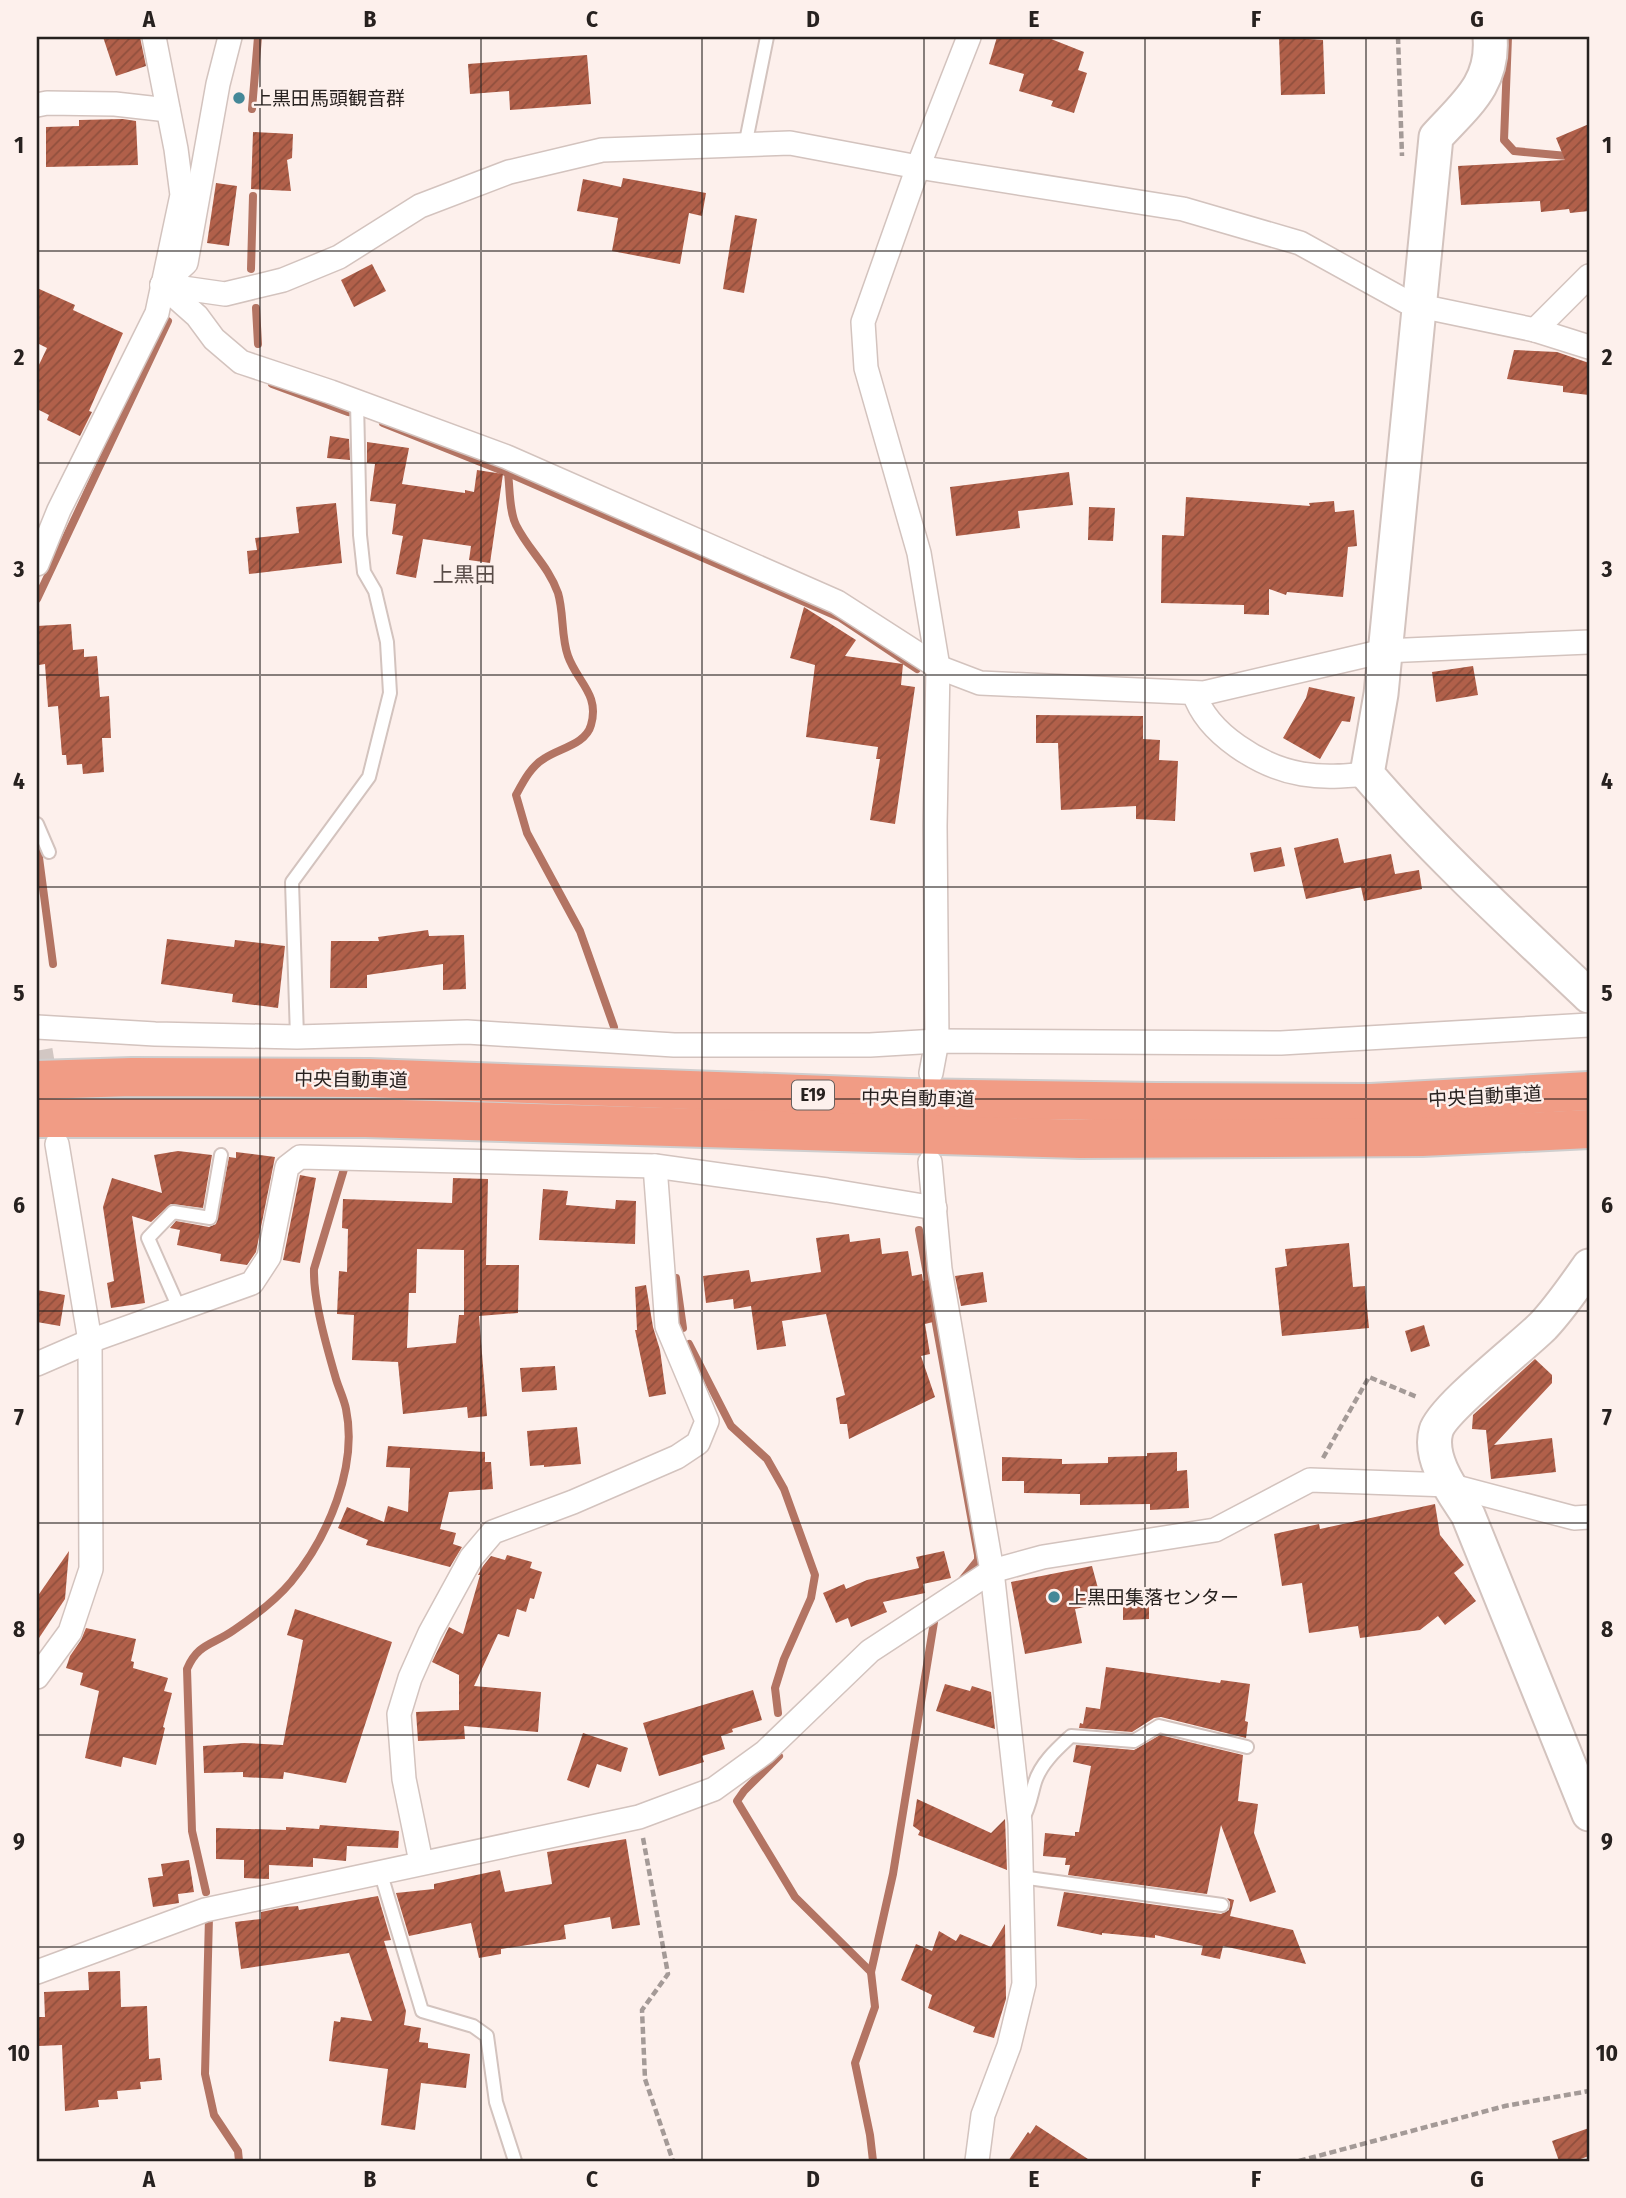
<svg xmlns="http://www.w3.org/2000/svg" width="1626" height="2198" viewBox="0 0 1626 2198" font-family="'Fira Sans Condensed','Noto Sans JP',sans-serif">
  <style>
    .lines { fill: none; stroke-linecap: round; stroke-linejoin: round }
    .stream { stroke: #b37463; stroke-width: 8 }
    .building { fill: url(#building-hatch); fill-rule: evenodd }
    .street-tunnel { stroke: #d2c7c3; stroke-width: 23; stroke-dasharray: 23 11; stroke-linecap: butt }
    .lane-casing { stroke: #d3c3be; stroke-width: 16 }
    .street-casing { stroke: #d3c3be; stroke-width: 26 }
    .secondary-casing { stroke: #d3c3be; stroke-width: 37 }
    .highway-casing { stroke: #cfcece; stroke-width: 42 }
    .path { stroke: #a49a97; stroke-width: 4.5; stroke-dasharray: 7 3.5; stroke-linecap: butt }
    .lane { stroke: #fff; stroke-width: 12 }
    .street { stroke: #fff; stroke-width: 23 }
    .secondary { stroke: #fff; stroke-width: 33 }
    .highway { stroke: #f19c85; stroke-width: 38 }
    .grid { fill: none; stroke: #27211f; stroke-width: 2; stroke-opacity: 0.55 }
    .poi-dot { fill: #458898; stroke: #fdf0ec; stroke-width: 2.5 }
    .labels { text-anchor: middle; stroke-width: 5; stroke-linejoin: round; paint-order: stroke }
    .shield { fill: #fdf0ec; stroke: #675f5c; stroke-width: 2 }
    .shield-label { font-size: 18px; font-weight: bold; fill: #27211f }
    .poi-label { font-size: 19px; fill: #27211f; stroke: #fdf0ec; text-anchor: start }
    .street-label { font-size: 19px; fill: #27211f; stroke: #fdf0ec }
    .neighbourhood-label { font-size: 21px; fill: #594c48; stroke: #fdf0ec }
    .neatline { fill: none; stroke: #27211f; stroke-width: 2.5 }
    .grid-label { font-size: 23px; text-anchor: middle; font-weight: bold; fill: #27211f }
  </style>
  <defs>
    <pattern id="building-hatch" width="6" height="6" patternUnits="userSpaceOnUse" patternTransform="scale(1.75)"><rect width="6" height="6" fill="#b1604a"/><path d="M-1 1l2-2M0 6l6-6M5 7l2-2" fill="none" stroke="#904f3d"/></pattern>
  </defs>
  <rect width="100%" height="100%" fill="#fdf0ec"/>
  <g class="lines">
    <g class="stream">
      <polyline points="1508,37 1504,140 1514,151 1589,158"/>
      <polyline points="252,109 258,37"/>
      <polyline points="251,269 253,196"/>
      <polyline points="256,308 258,344"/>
      <polyline points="272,384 348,412"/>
      <polyline points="383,423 508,473 839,617 917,669"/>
      <path d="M508,473C510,488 509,511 516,525C529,551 548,565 558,593C564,613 561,637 568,656C577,682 600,694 591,725C586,744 560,748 545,758C531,766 523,782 516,795L527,833L580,931L614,1027"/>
      <polyline points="37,599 168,321"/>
      <polyline points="38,850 53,964"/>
      <polyline points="919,1230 978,1555 978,1560 962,1580"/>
      <polyline points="676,1278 683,1328"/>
      <polyline points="689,1344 731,1426 767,1459 784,1489 815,1575 811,1598 784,1659 775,1688 778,1713"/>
      <polyline points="779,1756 744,1791 737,1801 795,1897 871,1972 875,2007 855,2063 870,2135 873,2161"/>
      <path d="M206,1892L192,1831L187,1669C198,1643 213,1645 234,1630C255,1616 275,1601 291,1582C328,1537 358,1467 346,1409C344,1399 339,1389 336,1379C327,1348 313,1300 314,1269L344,1169"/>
      <polyline points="209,1917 205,2074 214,2115 238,2151 239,2161"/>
      <polyline points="871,1972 893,1874 934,1622"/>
    </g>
  </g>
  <g class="building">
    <polygon points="103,37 140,37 146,66 116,76"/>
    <polygon points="997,37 1046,37 1084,52 1078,70 1087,73 1074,113 1051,106 1053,101 1019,91 1024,74 989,64"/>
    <polygon points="1279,37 1323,40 1325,94 1281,95"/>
    <polygon points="587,55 591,104 510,110 509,91 470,94 468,64"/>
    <polygon points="123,119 136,121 138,165 46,167 46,127 79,126 79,120"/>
    <polygon points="1589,124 1589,211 1570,213 1569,209 1541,212 1540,201 1461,205 1458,166 1565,160 1556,138"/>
    <polygon points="253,132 293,134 292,158 287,160 291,191 251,189"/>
    <polygon points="623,178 706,193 702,216 689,213 680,264 612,251 618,218 577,211 583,179 621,187"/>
    <polygon points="216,183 237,186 229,246 207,243"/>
    <polygon points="735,215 757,219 744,293 723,289"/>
    <polygon points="372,264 386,291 354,307 341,280"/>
    <polygon points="37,288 75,305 73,310 123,333 89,411 92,412 80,436 47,420 49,415 37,409 37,369 47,348 37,343"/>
    <polygon points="1514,350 1557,352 1589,363 1589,395 1563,392 1563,386 1507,379"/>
    <polygon points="330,436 349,439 350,460 327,458"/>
    <polygon points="367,442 409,448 402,484 465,493 465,490 474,492 477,470 503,474 490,563 469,560 471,546 423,539 416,578 396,574 403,536 392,534 396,504 370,501 375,464 367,463"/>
    <polygon points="1069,472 1073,505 1018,511 1020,528 956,536 950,487"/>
    <polygon points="1186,497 1310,506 1309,503 1334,501 1335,512 1354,510 1357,546 1348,547 1343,597 1287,592 1286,595 1269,589 1269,615 1244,614 1244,605 1161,603 1162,535 1184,536"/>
    <polygon points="336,503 342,563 249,574 247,551 257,550 255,538 299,533 296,507"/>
    <polygon points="1089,507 1115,508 1113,541 1088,540"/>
    <polygon points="804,607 856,640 845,656 903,664 901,685 915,687 895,824 870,820 880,759 876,759 878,747 806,737 815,665 790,658"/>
    <polygon points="71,624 73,650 84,649 84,657 97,656 100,697 109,696 111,738 102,738 104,772 83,774 82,764 67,765 66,755 62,755 58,706 48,707 45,664 39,665 37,626"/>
    <polygon points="1473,666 1478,695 1436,702 1432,672"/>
    <polygon points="1309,687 1355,697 1350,722 1342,721 1320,759 1283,738 1306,698"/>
    <polygon points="1036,715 1143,716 1143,739 1160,740 1159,760 1178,761 1175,821 1136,819 1136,806 1061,810 1058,743 1036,743"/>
    <polygon points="1338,838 1344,863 1391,854 1395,874 1419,870 1422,889 1364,901 1361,887 1306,899 1294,848"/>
    <polygon points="1281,847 1285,866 1254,872 1250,853"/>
    <polygon points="428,930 429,936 464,935 466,989 443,990 443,964 367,975 367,988 330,988 331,941 379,941 378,937"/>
    <polygon points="167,939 234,947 235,940 285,946 278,1008 232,1002 233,994 161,984"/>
    <polygon points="178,1151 212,1155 203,1208 171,1204 151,1222 132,1216 145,1303 111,1308 107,1283 114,1281 103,1207 112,1178 162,1193 154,1155"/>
    <polygon points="236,1152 275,1157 256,1252 247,1265 220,1261 221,1254 177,1245 180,1230 170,1228 176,1221 209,1227 216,1224 229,1157 236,1158"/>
    <polygon points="300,1175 316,1178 300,1263 283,1260"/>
    <path d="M453,1178L488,1179L486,1265H519L518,1313L479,1316L487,1416L468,1418L467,1407L403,1414L398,1362L352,1360L354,1315L337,1314L339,1271L347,1272L348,1229L342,1228L343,1199L452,1203ZM417,1249L464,1250V1315H459L456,1343L407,1348L409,1293H416Z"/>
    <polygon points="543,1189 568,1191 566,1205 615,1209 616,1200 636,1201 635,1244 539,1240"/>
    <polygon points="849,1234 850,1242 880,1238 882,1254 908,1251 912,1276 922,1274 923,1281 928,1280 933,1322 925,1324 930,1354 921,1356 935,1397 849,1439 847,1424 840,1424 836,1398 845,1395 826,1314 782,1321 786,1346 757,1350 751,1306 734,1309 733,1299 706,1303 703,1276 749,1270 751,1282 821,1272 816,1238"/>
    <polygon points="1349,1243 1353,1287 1365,1286 1369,1328 1282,1336 1275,1268 1287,1266 1285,1249"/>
    <polygon points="983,1272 987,1302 961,1306 955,1276"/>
    <polygon points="646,1285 653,1327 660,1350 666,1394 649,1397 635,1330 637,1330 635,1287"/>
    <polygon points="37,1290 65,1295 60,1326 37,1322"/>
    <polygon points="1424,1325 1430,1346 1411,1352 1405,1331"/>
    <polygon points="1535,1359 1552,1375 1552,1383 1494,1445 1552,1438 1556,1472 1491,1479 1486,1430 1472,1429 1473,1415"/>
    <polygon points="555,1366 557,1390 522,1392 520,1368"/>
    <polygon points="577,1427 581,1464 544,1467 544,1465 530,1466 527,1431"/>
    <polygon points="388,1446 485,1452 485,1462 491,1462 493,1489 449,1492 440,1529 456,1533 453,1544 462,1547 450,1567 366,1545 368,1540 338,1528 347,1507 384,1522 388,1506 408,1512 410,1468 386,1467"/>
    <polygon points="1177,1452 1177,1471 1187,1470 1189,1508 1150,1510 1150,1504 1080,1505 1080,1494 1024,1493 1024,1481 1002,1481 1002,1457 1062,1459 1062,1464 1108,1463 1108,1457 1147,1456 1147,1453"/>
    <polygon points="1435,1504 1440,1535 1464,1565 1454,1573 1476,1601 1445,1625 1438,1616 1420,1630 1360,1638 1358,1626 1309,1633 1302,1583 1282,1586 1274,1534 1319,1524 1320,1529"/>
    <polygon points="69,1551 65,1599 37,1641 37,1597"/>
    <polygon points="944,1551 951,1578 923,1584 925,1593 883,1602 887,1612 851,1627 848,1618 836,1623 823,1593 844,1584 846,1589 867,1580 919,1568 916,1557"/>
    <polygon points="507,1555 532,1562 530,1568 542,1572 534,1599 530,1598 526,1612 517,1609 509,1637 498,1634 474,1686 541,1692 538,1732 464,1726 465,1739 418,1741 416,1712 459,1710 459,1675 432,1662 449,1627 463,1634 480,1575 478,1575 483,1566 491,1556 505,1560"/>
    <polygon points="1092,1566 1102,1603 1075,1609 1082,1643 1025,1654 1011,1582"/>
    <polygon points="1123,1591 1149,1591 1149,1619 1123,1620"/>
    <polygon points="295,1609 392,1642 346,1783 284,1772 283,1779 243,1777 243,1772 204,1773 203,1746 244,1743 283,1745 303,1640 287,1635"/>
    <polygon points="86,1628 136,1639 131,1661 134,1662 133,1668 168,1678 164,1691 172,1693 163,1727 165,1728 156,1765 123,1757 121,1767 85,1758 99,1691 80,1685 83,1673 66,1668 70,1656 81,1640"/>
    <polygon points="1106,1667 1220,1683 1221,1680 1250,1684 1245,1721 1248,1722 1246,1738 1161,1717 1154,1718 1132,1732 1079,1728 1080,1723 1083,1724 1086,1707 1100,1709"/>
    <polygon points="945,1684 970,1691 972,1686 991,1692 995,1729 936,1711"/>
    <polygon points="753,1690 762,1720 732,1729 733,1732 721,1736 725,1749 702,1756 704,1762 659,1776 643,1723"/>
    <polygon points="583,1733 628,1748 621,1772 597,1764 589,1788 567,1780"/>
    <polygon points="1160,1735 1243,1755 1238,1801 1258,1804 1254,1833 1276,1892 1250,1902 1221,1825 1207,1894 1068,1875 1070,1865 1065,1865 1066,1858 1043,1856 1045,1833 1075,1836 1075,1832 1079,1832 1091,1766 1073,1762 1076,1745 1134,1750"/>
    <polygon points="917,1799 991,1833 1005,1819 1007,1870 918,1835 920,1831 913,1826"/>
    <polygon points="320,1825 399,1831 398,1848 347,1846 346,1861 313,1858 313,1867 269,1865 269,1879 244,1878 244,1860 216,1859 216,1828 286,1830 286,1827 319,1829"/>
    <polygon points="626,1839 640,1925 612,1929 610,1917 564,1925 566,1939 501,1949 501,1954 479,1958 471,1923 409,1936 396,1893 434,1889 434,1884 500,1870 505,1892 552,1884 547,1852"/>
    <polygon points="189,1860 194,1892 178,1894 179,1903 153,1907 148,1878 163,1876 161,1864"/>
    <polygon points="1064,1892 1221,1914 1229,1910 1230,1902 1227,1898 1234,1900 1230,1916 1293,1930 1306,1964 1223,1946 1220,1959 1201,1955 1203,1946 1155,1935 1155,1938 1102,1933 1102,1935 1057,1926"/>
    <polygon points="378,1896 391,1940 384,1941 406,2011 404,2025 421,2028 419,2042 428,2043 428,2048 470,2054 466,2088 421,2083 415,2130 381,2125 388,2069 329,2061 334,2021 340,2022 341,2017 372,2021 349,1953 241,1969 235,1922 261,1919 261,1912 285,1907 298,1906 299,1910"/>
    <polygon points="1005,1924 1006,1999 994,2038 973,2032 975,2027 928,2008 932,1995 901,1980 916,1944 932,1951 939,1931 956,1941 960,1934 991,1947"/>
    <polygon points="120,1971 121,2007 147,2006 149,2059 160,2058 162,2080 140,2082 141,2089 117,2091 118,2099 98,2100 99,2107 65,2111 62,2045 39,2046 38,2017 45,2017 44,1992 89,1990 88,1972"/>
    <polygon points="1036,2125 1091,2161 1008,2161 1028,2132 1030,2134"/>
    <polygon points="1589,2128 1589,2156 1575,2161 1559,2161 1552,2141"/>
  </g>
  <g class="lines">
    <polyline class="street-tunnel" points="41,1050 48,1092"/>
    <g class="lane-casing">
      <g id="lane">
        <polyline points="745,146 767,37"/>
        <polyline points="37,824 49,852"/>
        <polyline points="297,1037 292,882 369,777 390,693 387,642 375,591 364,572 360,535 357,402"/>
        <polyline points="179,1308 148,1238 173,1212 210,1218 221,1155"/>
        <path d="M1022,1820C1030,1807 1031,1795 1035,1782C1041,1763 1057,1749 1071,1736L1134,1741L1159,1726L1247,1747"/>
        <polyline points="380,1871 422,2011 473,2026 487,2036 496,2102 515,2161"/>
        <polyline points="1021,1877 1222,1905"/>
      </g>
    </g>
    <g class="street-casing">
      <g id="street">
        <polyline points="37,105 47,103 115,104 168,110"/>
        <polyline points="162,285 197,316 214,339 241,362 331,392 507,457 837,602 938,667 980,683 1204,693 1384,651 1589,642"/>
        <polyline points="162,285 225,294 283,280 339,257 420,206 509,172 602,150 790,143 918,167 1183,209 1300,243 1405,301 1420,306 1535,330 1589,347"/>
        <polyline points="162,285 186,263 218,84 230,37"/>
        <polyline points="1535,330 1589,276"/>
        <polyline points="37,564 59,510 157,313 182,195 176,149 154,37"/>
        <path d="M1194,693C1207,734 1261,767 1302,774C1324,778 1345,776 1367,774"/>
        <polyline points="37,1027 155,1034 297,1037 467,1032 674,1045 870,1045 937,1041 1281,1043 1589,1025"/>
        <polyline points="931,1073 937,1041 935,826 938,667 919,553 866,368 863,322 918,167 969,37"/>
        <polyline points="930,1162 940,1269 992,1571 1020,1823 1024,1984 1009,2046 983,2115 977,2161"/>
        <polyline points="37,1364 90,1341 252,1283 269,1257 287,1167 300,1157 655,1166 827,1190 935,1208"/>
        <polyline points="37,1677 70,1632 91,1569 90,1341 57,1144"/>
        <polyline points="421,1862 404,1779 399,1714 410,1678 430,1633 471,1558 493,1532 573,1502 677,1457 698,1443 707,1421 667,1326 655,1166"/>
        <polyline points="37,1972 205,1910 639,1817 714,1789 765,1752 870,1651 992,1571 1043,1557 1215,1530 1310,1480 1449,1485 1574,1518 1589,1517"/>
      </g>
    </g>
    <g class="secondary-casing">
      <g id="secondary">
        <path d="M1490,37C1494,84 1465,105 1436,137L1381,694L1367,774C1435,853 1513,924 1589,996"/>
        <path d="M1589,1266C1575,1286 1560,1308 1543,1326C1522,1347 1442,1409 1436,1431C1428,1460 1454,1493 1468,1515L1589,1814"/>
      </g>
    </g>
    <g class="highway-casing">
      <g id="highway">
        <polyline points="37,1080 132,1077 369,1078 908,1098 1156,1102 1371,1103 1589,1091"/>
        <polyline points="37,1118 366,1118 1080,1139 1422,1137 1589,1129"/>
      </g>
    </g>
    <g class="path">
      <polyline points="1398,37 1402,156"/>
      <polyline points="1323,1458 1369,1377 1417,1397"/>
      <polyline points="643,1838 668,1974 642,2010 645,2079 673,2161"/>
      <polyline points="1299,2161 1505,2106 1589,2091"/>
    </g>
    <use href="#lane" class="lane"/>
    <use href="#street" class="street"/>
    <use href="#secondary" class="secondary"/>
    <use href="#highway" class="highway"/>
  </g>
  <path class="grid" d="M260,37V2161M481,37V2161M702,37V2161M924,37V2161M1145,37V2161M1366,37V2161M37,251H1589M37,463H1589M37,675H1589M37,887H1589M37,1099H1589M37,1311H1589M37,1523H1589M37,1735H1589M37,1947H1589"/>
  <g class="poi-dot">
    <circle cx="239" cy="98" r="7"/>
    <circle cx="1054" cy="1597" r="7"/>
  </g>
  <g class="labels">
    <rect class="shield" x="792" y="1080.5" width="42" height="29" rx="5"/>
    <g class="shield-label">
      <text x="813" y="1101">E19</text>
    </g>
    <g class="poi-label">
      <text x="253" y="105">上黒田馬頭観音群</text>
      <text x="1068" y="1604">上黒田集落センター</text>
    </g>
    <g class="street-label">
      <text transform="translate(351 1079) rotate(1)" y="7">中央自動車道</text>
      <text transform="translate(1485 1096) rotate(-3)" y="7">中央自動車道</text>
      <text transform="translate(918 1098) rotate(1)" y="7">中央自動車道</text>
    </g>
    <g class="neighbourhood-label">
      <text x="464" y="582">上黒田</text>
    </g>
  </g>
  <rect width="1626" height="2198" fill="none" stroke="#fdf0ec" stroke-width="77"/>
  <rect x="38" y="38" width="1550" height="2122" class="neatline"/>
  <g class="grid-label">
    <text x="149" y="27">A</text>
    <text x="370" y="27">B</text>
    <text x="592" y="27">C</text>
    <text x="813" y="27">D</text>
    <text x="1034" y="27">E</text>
    <text x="1256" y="27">F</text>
    <text x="1477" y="27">G</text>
    <text x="19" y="153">1</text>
    <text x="1607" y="153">1</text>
    <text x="19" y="365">2</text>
    <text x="1607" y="365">2</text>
    <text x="19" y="577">3</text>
    <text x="1607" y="577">3</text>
    <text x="19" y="789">4</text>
    <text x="1607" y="789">4</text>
    <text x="19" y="1001">5</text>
    <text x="1607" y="1001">5</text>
    <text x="19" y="1213">6</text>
    <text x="1607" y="1213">6</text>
    <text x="19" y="1425">7</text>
    <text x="1607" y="1425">7</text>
    <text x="19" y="1637">8</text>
    <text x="1607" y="1637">8</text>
    <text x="19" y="1849">9</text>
    <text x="1607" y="1849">9</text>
    <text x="19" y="2061">10</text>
    <text x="1607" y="2061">10</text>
    <text x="149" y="2187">A</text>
    <text x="370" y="2187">B</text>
    <text x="592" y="2187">C</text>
    <text x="813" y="2187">D</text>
    <text x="1034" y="2187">E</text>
    <text x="1256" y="2187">F</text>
    <text x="1477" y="2187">G</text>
  </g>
</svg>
